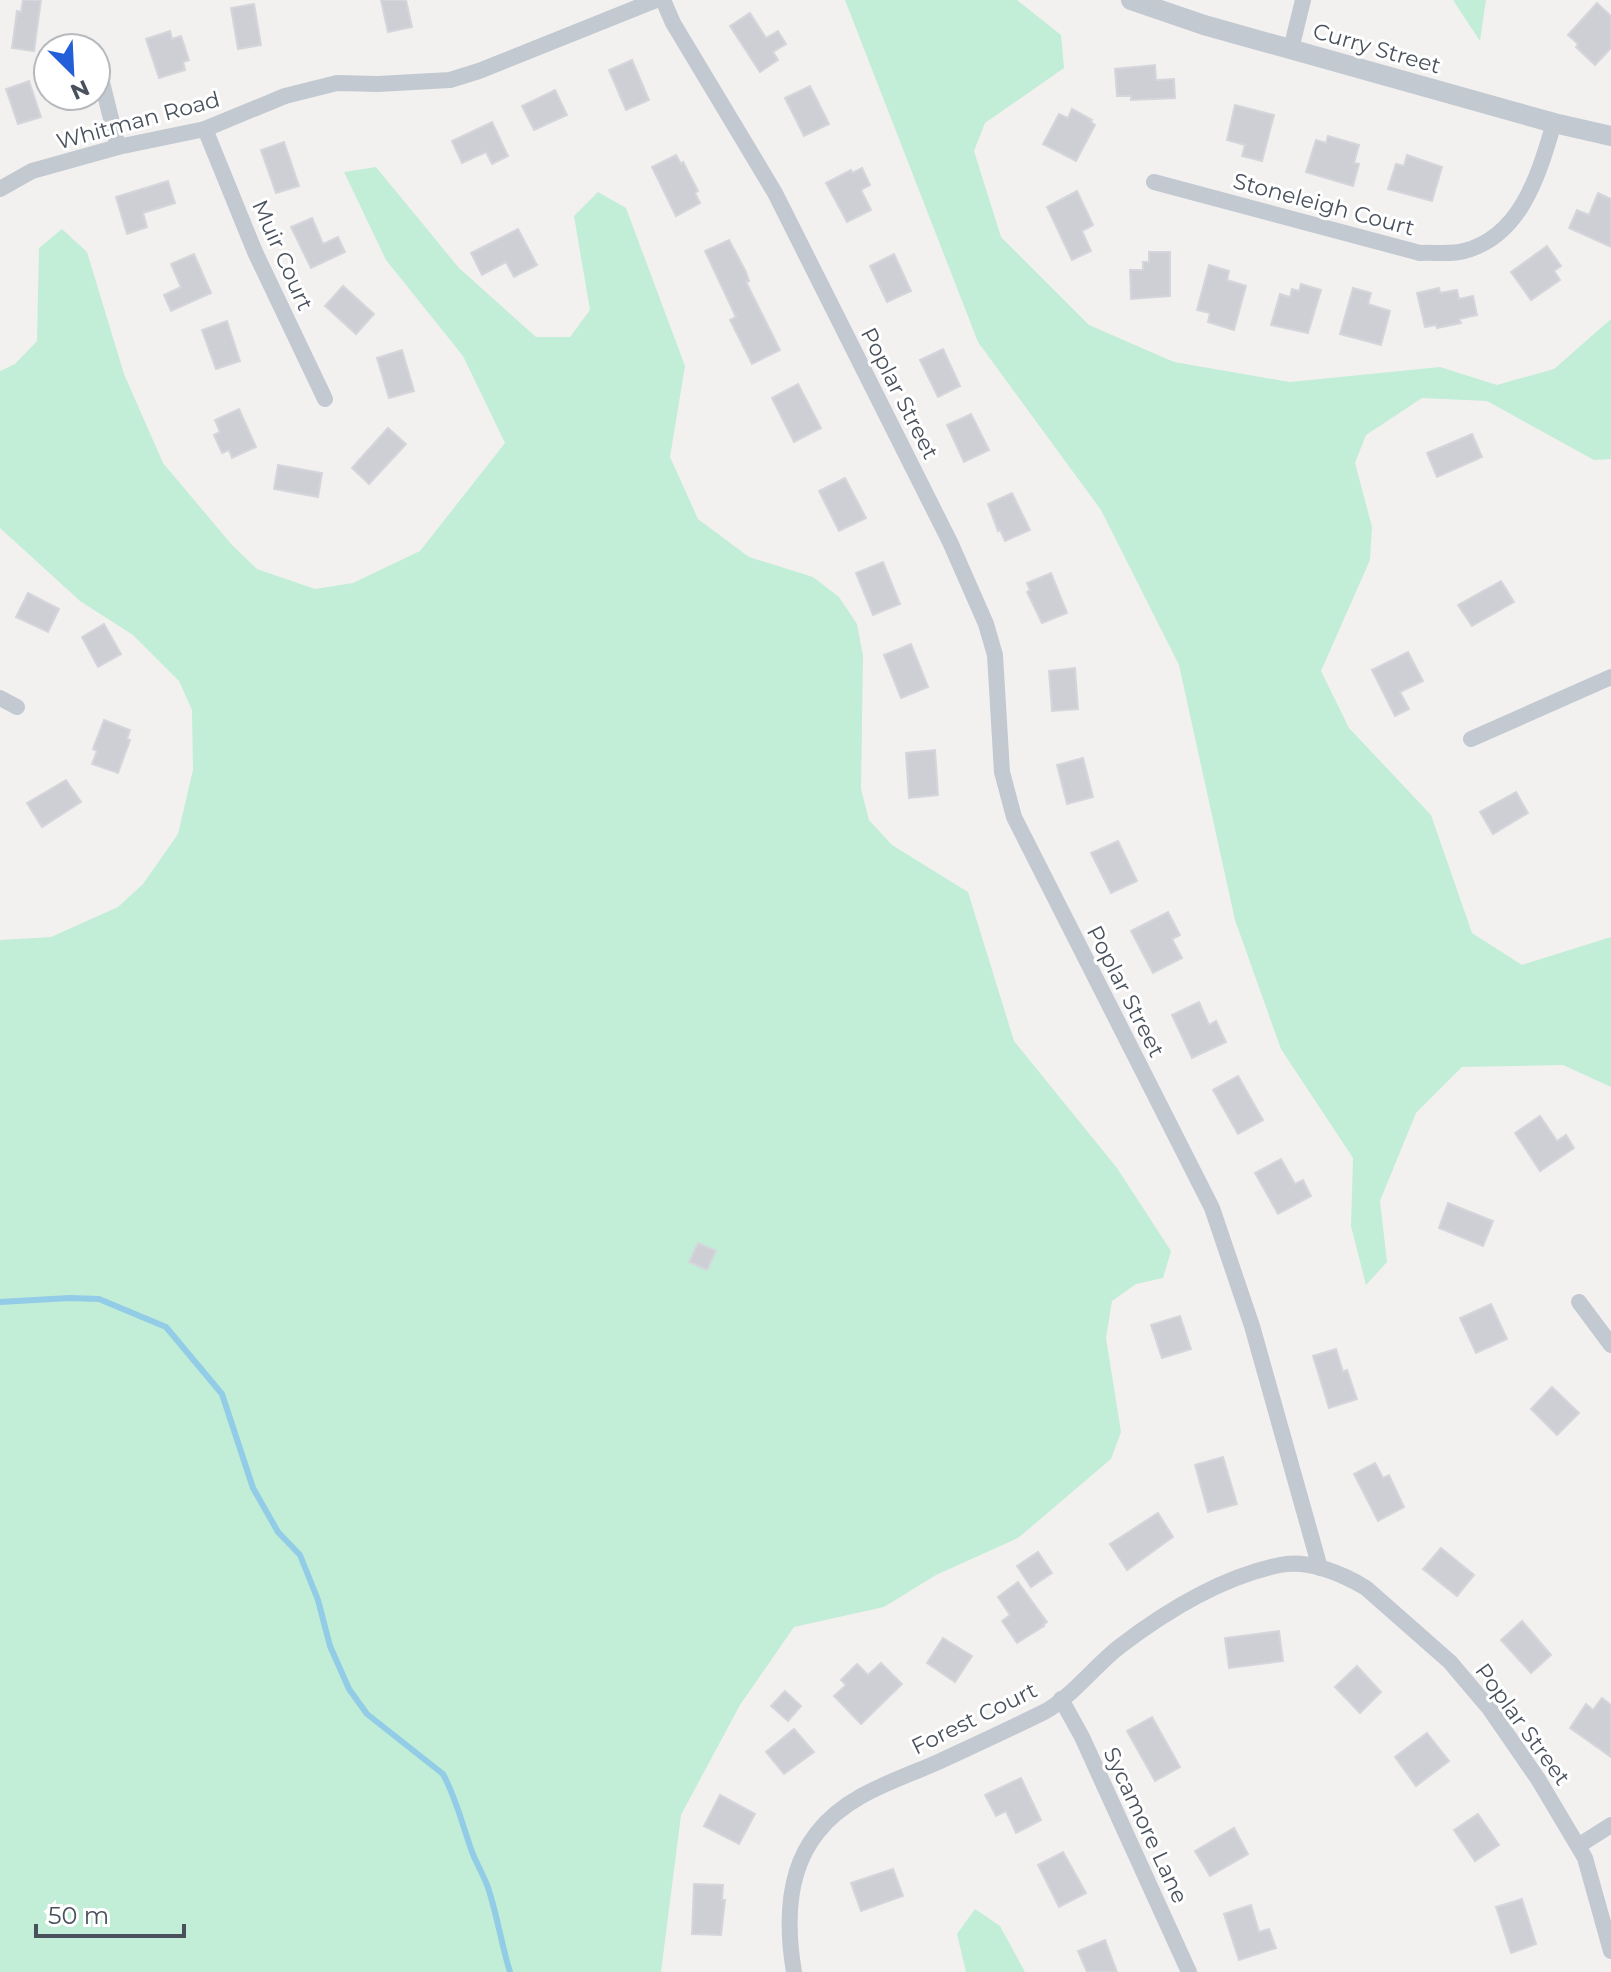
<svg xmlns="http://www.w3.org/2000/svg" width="1611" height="1972" viewBox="0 0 1611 1972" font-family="Montserrat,sans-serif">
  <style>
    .green { fill: #c2edd7 }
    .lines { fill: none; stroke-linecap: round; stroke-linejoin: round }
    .stream { stroke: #92cce7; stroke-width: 6 }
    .building { fill: #cecfd4; stroke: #d5d6db; stroke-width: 2 }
    .minor { stroke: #c2c9d1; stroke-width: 16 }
    .tertiary { stroke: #c2c9d1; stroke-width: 20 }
    .labels { text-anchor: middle; stroke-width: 6; stroke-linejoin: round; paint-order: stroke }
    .street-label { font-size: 22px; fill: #49515d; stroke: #fff }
  </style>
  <rect width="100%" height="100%" fill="#f3f1f0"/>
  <g class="green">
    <polygon points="845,0 1017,0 1061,35 1064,68 985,123 974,151 1001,237 1089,325 1174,362 1290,382 1440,367 1497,385 1554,369 1611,319 1611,459 1594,460 1487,401 1422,398 1366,435 1355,463 1372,527 1370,560 1321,671 1349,728 1431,815 1472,933 1522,965 1611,937 1611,1087 1563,1065 1462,1067 1416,1113 1380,1201 1387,1262 1366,1285 1351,1226 1353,1158 1281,1049 1235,920 1179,665 1101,510 978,342"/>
    <polygon points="1453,0 1486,0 1480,41"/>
    <polygon points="376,167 459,268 536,337 570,337 590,310 574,216 598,192 626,208 685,366 670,457 698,519 749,557 813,577 839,597 857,624 863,656 861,789 869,820 892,845 968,892 1014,1041 1117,1168 1171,1251 1163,1278 1136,1284 1112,1301 1106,1338 1121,1432 1111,1459 1018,1538 936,1575 884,1607 794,1627 740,1705 681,1815 661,1972 0,1972 0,940 51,937 118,907 143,884 178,834 193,770 192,710 179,681 133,635 80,601 0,528 0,371 15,364 37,341 39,248 62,229 87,252 124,374 163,463 232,545 257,569 315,589 353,583 420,551 505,443 463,356 386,260 344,172"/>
    <polygon points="975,1909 1000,1926 1025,1972 966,1972 957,1934"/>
  </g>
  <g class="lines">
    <path class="stream" d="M0,1302L69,1298L99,1299L166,1327L222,1394L253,1488L278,1532L300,1555L318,1600L330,1646L349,1689L367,1714L443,1774C456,1798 462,1823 471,1849C476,1864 486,1878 490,1894C498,1920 502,1946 510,1972"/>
  </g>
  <g class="building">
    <polygon points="23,0 41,0 34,51 12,48 17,11 21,12"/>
    <polygon points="381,0 406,0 412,27 388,32"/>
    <polygon points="1597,3 1611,16 1611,48 1595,65 1576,47 1578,44 1568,35"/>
    <polygon points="254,4 261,45 238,49 231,8"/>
    <polygon points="750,13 766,38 778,31 786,44 773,52 778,60 760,72 730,26"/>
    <polygon points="170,31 172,39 181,36 189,60 183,62 185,70 159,78 146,39"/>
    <polygon points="632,60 649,100 626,110 609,70"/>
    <polygon points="1155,65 1156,80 1174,79 1175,98 1131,100 1131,96 1117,96 1115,69"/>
    <polygon points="29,81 41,117 18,124 6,89"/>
    <polygon points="810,86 829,124 804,136 785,98"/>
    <polygon points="555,90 567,115 534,130 522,106"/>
    <polygon points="1235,105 1274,115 1262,161 1242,156 1245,145 1227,140"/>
    <polygon points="1072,109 1092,120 1091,122 1095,125 1076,161 1043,144 1059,114 1068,118"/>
    <polygon points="492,122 508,156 492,164 486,152 462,163 452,141"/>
    <polygon points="1328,136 1359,145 1354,163 1359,164 1353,186 1306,172 1316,140 1326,143"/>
    <polygon points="284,142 299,186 276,193 261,150"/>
    <polygon points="676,155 681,164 683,162 698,191 695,193 700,203 676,216 652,167"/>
    <polygon points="1407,155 1442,167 1432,201 1388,189 1396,164 1404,166"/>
    <polygon points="862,168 870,185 861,190 871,210 847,222 826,183 851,170 852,173"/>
    <polygon points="168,181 175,203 143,213 147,227 127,234 116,197"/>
    <polygon points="1077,191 1093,225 1082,231 1091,251 1072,260 1047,207"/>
    <polygon points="1598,193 1611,199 1611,247 1569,228 1577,210 1589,215"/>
    <polygon points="312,218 323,244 338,237 345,252 311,268 291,227"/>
    <polygon points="518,229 537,265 514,277 506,262 482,275 471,253"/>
    <polygon points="729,240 746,272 749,281 746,282 780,350 752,364 730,320 736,317 705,251"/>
    <polygon points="1547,246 1561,266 1554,271 1560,280 1531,300 1511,272"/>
    <polygon points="1149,252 1170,252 1170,296 1131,299 1130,270 1143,270 1143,262 1149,262"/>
    <polygon points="194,254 211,293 171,311 164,295 181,287 171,264"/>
    <polygon points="894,254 911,291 887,302 870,266"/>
    <polygon points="1209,265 1229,271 1227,280 1246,286 1234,330 1208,322 1210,313 1197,310"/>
    <polygon points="1301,284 1321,290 1308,333 1271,325 1280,294 1290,297 1292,289 1299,291"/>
    <polygon points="343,286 374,314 356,334 325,306"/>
    <polygon points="1353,288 1371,293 1368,304 1390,311 1381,345 1340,334"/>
    <polygon points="1439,288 1440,293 1457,290 1459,299 1473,296 1477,315 1459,319 1461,323 1437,328 1436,325 1425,327 1417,293"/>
    <polygon points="227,321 240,361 216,369 202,330"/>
    <polygon points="943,349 960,386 938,397 920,360"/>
    <polygon points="402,350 414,391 389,398 377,358"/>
    <polygon points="798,384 821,428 794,442 772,398"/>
    <polygon points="239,409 256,447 232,458 229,450 222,453 214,435 220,432 215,420"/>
    <polygon points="971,414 989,450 964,462 947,425"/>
    <polygon points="388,428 406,444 369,484 352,468"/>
    <polygon points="1472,434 1482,457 1437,477 1427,453"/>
    <polygon points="278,465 322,473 318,497 274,489"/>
    <polygon points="845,478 866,518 839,531 819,491"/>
    <polygon points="1012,493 1030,530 1005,541 1000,530 998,531 988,504"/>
    <polygon points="883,562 900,604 873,615 856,573"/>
    <polygon points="1051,573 1067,613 1042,623 1027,592 1030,590 1027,583"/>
    <polygon points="1501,581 1514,602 1472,626 1458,605"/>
    <polygon points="28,593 59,609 48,632 16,617"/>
    <polygon points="104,624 121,654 98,667 82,637"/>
    <polygon points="911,644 928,687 901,698 884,655"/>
    <polygon points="1408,652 1423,681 1400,692 1409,709 1395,716 1372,670"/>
    <polygon points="1075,668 1078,709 1052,711 1049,671"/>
    <polygon points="104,720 130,730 127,739 130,740 118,773 92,764 97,751 93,749"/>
    <polygon points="935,750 938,795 909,798 906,753"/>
    <polygon points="1083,758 1093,797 1067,804 1057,765"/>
    <polygon points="66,780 81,802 42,827 27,803"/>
    <polygon points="1516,792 1528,813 1493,834 1480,812"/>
    <polygon points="1118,841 1137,881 1111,893 1091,853"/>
    <polygon points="1168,912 1180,935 1172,939 1182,958 1153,973 1131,931"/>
    <polygon points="1199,1002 1209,1025 1216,1021 1226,1042 1192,1058 1172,1015"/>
    <polygon points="1238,1076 1263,1120 1238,1134 1213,1090"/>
    <polygon points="1540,1116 1557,1141 1566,1135 1574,1148 1540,1171 1515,1133"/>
    <polygon points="1281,1159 1295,1184 1303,1180 1311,1196 1278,1214 1255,1173"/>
    <polygon points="1448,1203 1493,1221 1483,1246 1439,1228"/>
    <polygon points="698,1243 716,1251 707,1270 689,1262"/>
    <polygon points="1491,1304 1507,1339 1476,1353 1460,1318"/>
    <polygon points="1180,1316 1191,1349 1162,1358 1151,1325"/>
    <polygon points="1336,1349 1343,1372 1347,1370 1357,1399 1329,1408 1313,1356"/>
    <polygon points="1552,1387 1579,1413 1557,1435 1531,1409"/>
    <polygon points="1223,1457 1237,1504 1208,1512 1195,1465"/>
    <polygon points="1375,1463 1383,1478 1389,1475 1404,1507 1378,1521 1354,1474"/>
    <polygon points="1158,1513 1173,1537 1127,1570 1110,1544"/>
    <polygon points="1441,1548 1474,1575 1457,1596 1423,1569"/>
    <polygon points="1038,1552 1052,1573 1031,1587 1017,1566"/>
    <polygon points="1018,1582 1047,1622 1043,1625 1044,1626 1017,1643 1002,1621 1010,1615 998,1597"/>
    <polygon points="1522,1621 1551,1655 1531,1673 1501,1640"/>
    <polygon points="1279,1631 1283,1661 1229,1668 1225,1638"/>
    <polygon points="943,1638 972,1656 955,1682 927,1663"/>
    <polygon points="881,1663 902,1684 861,1724 834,1696 846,1685 841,1680 857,1664 868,1675"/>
    <polygon points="1357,1666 1381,1692 1360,1713 1335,1687"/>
    <polygon points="785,1691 801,1706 788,1721 771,1706"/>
    <polygon points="1602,1698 1611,1705 1611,1757 1570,1728 1586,1704 1593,1710"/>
    <polygon points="1152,1717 1180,1767 1155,1781 1127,1731"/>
    <polygon points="794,1729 814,1752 784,1774 766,1752"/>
    <polygon points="1427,1733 1449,1761 1416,1786 1395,1757"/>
    <polygon points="1021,1778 1041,1820 1016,1833 1006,1811 996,1816 985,1795"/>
    <polygon points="720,1795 755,1814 739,1844 704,1826"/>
    <polygon points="1478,1814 1499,1845 1475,1861 1454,1830"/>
    <polygon points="1234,1828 1248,1854 1210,1876 1195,1851"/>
    <polygon points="1063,1852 1086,1893 1059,1907 1038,1865"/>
    <polygon points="893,1869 903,1896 861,1911 851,1883"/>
    <polygon points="694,1884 723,1885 722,1900 725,1900 721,1935 692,1934"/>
    <polygon points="1522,1899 1536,1944 1511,1953 1496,1907"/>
    <polygon points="1251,1905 1259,1932 1269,1929 1276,1948 1239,1960 1224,1914"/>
    <polygon points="1105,1940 1117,1972 1087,1972 1078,1951"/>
  </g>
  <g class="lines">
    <g class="minor">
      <polyline points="663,0 673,23 775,193 950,542 986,624 995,655 1002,772 1014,817 1212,1208 1252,1326 1320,1568"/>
      <polyline points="1291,49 1303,0"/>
      <polyline points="96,58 118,147"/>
      <polyline points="205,129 255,252 325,399"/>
      <path d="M1154,182L1420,253C1434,252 1451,255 1464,251C1522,236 1539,173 1554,123"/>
      <polyline points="0,189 32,171 118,147 205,129 285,96 337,83 378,84 450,80 479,71 656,0"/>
      <polyline points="0,698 17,707"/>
      <polyline points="1471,739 1611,677"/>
      <polyline points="1579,1302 1611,1345"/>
      <polyline points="1061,1699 1082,1737 1189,1972"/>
      <polyline points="1578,1846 1611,1825"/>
      <path d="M794,1972C786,1925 786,1872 817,1833C846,1795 895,1781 936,1763C973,1746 1010,1729 1046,1711C1070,1698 1096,1665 1119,1647C1166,1611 1221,1577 1280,1565C1308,1559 1343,1574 1366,1588L1450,1662L1489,1708L1538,1779L1585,1858L1611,1951"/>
    </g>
    <polyline class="tertiary" points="1131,0 1204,25 1554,123 1611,136"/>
  </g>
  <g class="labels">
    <g class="street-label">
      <text transform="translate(1377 48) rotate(16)" y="8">Curry Street</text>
      <text transform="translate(138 120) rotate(-15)" y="8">Whitman Road</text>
      <text transform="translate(1324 204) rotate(15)" y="8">Stoneleigh Court</text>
      <text transform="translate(283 255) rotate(66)" y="8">Muir Court</text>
      <text transform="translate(900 393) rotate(63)" y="8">Poplar Street</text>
      <text transform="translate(1126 991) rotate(63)" y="8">Poplar Street</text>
      <text transform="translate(974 1718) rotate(-26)" y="8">Forest Court</text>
      <text transform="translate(1523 1724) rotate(54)" y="8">Poplar Street</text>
      <text transform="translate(1146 1825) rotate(65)" y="8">Sycamore Lane</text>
    </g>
  </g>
  <g transform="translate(72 72) rotate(156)"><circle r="38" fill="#ffffff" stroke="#b6b9be" stroke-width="2"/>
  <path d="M0-6L14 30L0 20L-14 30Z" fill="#245fd9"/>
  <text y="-12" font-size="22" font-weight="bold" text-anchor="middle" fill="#49515d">N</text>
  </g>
  <path d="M36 1924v12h148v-12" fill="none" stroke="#49515d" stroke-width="4"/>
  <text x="48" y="1924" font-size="24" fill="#49515d" stroke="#ffffff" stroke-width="6" paint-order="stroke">50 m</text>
</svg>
